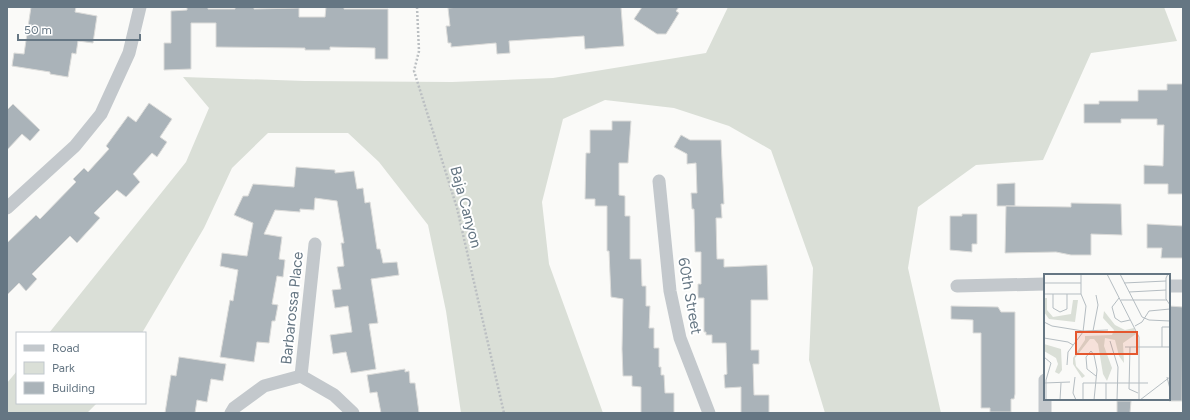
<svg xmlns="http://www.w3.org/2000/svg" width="1190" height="420" viewBox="0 0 1190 420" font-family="Figtree,sans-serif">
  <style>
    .green { fill: #dadfd7 }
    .building { fill: #aab3b9; stroke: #dcdcda }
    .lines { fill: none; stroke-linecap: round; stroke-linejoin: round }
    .path { stroke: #bbbfc2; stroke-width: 2.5; stroke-dasharray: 2 2; stroke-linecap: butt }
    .minor { stroke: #c3c8cc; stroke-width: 13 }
    .labels { text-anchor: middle; stroke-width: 4; stroke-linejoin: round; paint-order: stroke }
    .street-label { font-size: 15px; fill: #657683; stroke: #fff }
    .inset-road { fill: none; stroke: #b5bdc2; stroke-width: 1 }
    .view { fill: #e4572e; fill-opacity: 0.15; stroke: #e4572e; stroke-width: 2 }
    .inset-edge { fill: none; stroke: #657683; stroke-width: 2 }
  </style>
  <rect width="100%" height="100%" fill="#fafaf8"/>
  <g class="green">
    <polygon points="728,7 1164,7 1177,41 1091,53 1043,160 976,165 918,207 908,268 941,413 825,413 809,360 813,268 771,150 729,126 674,108 605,100 563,119 542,202 549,264 603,413 461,413 446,311 428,225 379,162 348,133 268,133 232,168 204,228 142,333 49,333 186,162 209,108 183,77 305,81 452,82 553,78 706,53"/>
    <polygon points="17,371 17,403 97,403 87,413 7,413 7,383"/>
  </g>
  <g class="building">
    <polygon points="31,7 76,7 75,12 97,16 93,43 78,41 76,54 72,53 68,77 50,74 50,72 12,66 14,53 24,54"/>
    <polygon points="187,7 208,7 208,9 235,9 235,7 254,7 254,9 299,8 299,17 325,17 326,7 344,7 344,9 388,9 388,59 375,59 375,48 330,47 330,50 305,50 305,48 216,47 216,23 191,23 191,69 164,70 164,43 171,43 171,11 187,10"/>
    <polygon points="459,7 621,7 624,46 585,49 584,36 509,41 510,53 497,54 496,43 451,47 451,43 448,43 446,26 450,26 448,8"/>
    <polygon points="642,7 679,7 676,11 679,13 666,34 657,34 634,19"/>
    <polygon points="1167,84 1183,84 1183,194 1168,194 1168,184 1144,184 1144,165 1163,166 1164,125 1157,125 1157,119 1121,119 1121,123 1084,123 1084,104 1099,104 1099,101 1138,101 1138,90 1167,90"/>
    <polygon points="149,103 172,119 160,137 167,142 157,157 152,153 133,174 140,182 126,197 117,190 94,213 100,218 77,243 70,236 32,274 37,279 26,291 19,283 7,295 7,243 36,215 40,219 76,182 73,179 84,168 88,172 109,149 106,146 128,116 136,122"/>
    <polygon points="13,104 40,130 30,141 22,134 7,150 7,110"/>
    <polygon points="612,121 631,121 628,163 619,163 619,195 625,196 625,216 630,216 630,259 641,259 642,286 646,286 646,306 650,306 649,328 654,328 654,348 659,348 659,367 661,367 661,375 664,375 665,393 674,393 674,413 641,413 641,387 632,386 632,376 623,376 622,349 623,299 611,297 609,251 607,251 607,206 595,206 595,199 585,199 586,153 590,153 590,130 612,130"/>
    <polygon points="681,135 690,140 721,140 724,204 721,204 722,218 716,218 717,259 724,259 724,267 767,265 768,300 751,300 751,350 759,350 759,364 753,364 754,395 769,395 769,413 741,413 741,387 725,388 724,375 727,374 726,343 712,343 712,335 706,335 706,332 704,332 704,298 698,298 698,284 701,284 701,252 695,252 694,209 692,209 691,193 697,193 696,163 687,164 687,154 674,147"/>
    <polygon points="296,167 335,170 335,173 354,171 357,189 363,188 365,203 370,202 377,249 380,249 383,263 397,262 399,275 371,279 378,323 369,324 376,369 351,373 346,352 333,354 330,335 352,332 348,306 335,308 332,290 341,289 337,267 344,266 341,243 344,243 337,201 315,198 314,210 300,209 300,212 275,210 264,234 282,237 279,259 285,260 283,277 277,276 272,304 278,305 275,321 272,321 269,343 257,342 254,362 220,357 230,300 233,301 238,270 220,266 222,253 247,256 253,223 234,215 243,196 248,196 253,184 294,187"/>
    <polygon points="1015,183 1015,206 997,206 997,184"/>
    <polygon points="1071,203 1121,204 1122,235 1091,234 1091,255 1071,255 1056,252 1005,253 1006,206 1071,207"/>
    <polygon points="962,214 977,214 977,244 972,244 972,252 950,250 950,216 962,216"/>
    <polygon points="1147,224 1183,226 1183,258 1161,258 1162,248 1147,248"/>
    <polygon points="951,306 998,307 1001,312 1015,312 1015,394 1014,399 1011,399 1011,412 990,412 990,408 981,408 981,333 973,333 973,320 951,319"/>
    <polygon points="1169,306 1183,307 1182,401 1169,401"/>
    <polygon points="179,357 226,364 223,381 211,379 207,402 197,400 195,413 165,413 171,375 176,376"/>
    <polygon points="405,369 405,372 409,371 410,383 415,383 419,413 381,413 377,392 370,393 367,375"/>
    <polygon points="1117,401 1131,401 1130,413 1117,413"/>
  </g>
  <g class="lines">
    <polyline class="path" points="417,7 419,51 414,71 457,208 504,413"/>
    <g class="minor">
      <polyline points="659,181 670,291 680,338 709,413"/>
      <polyline points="7,208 75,146 101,114 129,53 140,7"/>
      <polyline points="957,286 1045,284"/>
      <polyline points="1169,286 1183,286"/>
      <polyline points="301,376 315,244"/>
      <polyline points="301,376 334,395 353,413"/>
      <polyline points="231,413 234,408 264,386 301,376"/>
      <polyline points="1045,413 1045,380"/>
    </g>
  </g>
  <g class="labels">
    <g class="street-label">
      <text transform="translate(466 207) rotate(75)" y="5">Baja Canyon</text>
      <text transform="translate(690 296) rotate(80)" y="5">60th Street</text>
      <text transform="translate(292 308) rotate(-84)" y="5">Barbarossa Place</text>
    </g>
  </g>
  <g transform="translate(1044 274)">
    <rect width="126" height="126" fill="#fafaf8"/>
    <path d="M0,24H3V36L9,43L27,40L29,26H34L31,48L5,45L0,38ZM60,37L71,51L81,56L90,54L92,60L79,69L80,89L75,82L71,66L61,64L60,72L68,94L63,107L59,100L54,70L50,65H46L31,84L32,92L41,102L38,104L29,90V84L41,66V62L68,61L70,56L59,44ZM0,70L17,75L18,96L15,100L11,98L14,90L12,84L0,77Z" fill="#dadfd7"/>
    <path class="inset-road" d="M63,0L95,63V126M76,0L98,43L105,46L126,47M124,0L122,4V25L126,31M0,9H37M80,9L122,7M85,18L122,16M0,20H37M9,20V34L16,38L23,35V20M75,24L68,33L71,44L77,48L86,46M77,26H123M0,48L8,52L39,57L64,56M91,52L98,48L105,37L126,35M49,57L54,31L52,21M0,64L24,68L29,71M66,67L74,93L73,126M81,73H126M86,73L85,115L94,119M118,73V53H126M47,77L50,81L53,96L50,126M47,77L42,83L43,95L52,102M0,83L7,89L2,106V126M23,91L24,78L39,58L42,32L37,20V0M31,103L29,119L32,126M123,103L126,115M0,109L26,108M16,126L17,109M39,126V109H104M62,126V109M96,126L126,103"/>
    <path class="view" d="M32,58H93V80H32Z"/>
    <rect width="126" height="126" class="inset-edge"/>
  </g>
  <rect width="1190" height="420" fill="none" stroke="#657683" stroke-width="16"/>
  <rect x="16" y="332" width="130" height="72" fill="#ffffff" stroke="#c1c8cd"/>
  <rect x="24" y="345" width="20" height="6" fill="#c3c8cc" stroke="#c1c8cd"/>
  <text x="52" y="352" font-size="12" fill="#657683">Road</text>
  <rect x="24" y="362" width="20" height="12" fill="#dadfd7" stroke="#c1c8cd"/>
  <text x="52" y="372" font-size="12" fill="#657683">Park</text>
  <rect x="24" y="382" width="20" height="12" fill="#aab3b9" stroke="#c1c8cd"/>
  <text x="52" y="392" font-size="12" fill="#657683">Building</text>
  <path d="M18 34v6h122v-6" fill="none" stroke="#657683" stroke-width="2"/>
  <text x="24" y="34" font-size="12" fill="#657683" stroke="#ffffff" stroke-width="3" paint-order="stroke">50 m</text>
</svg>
